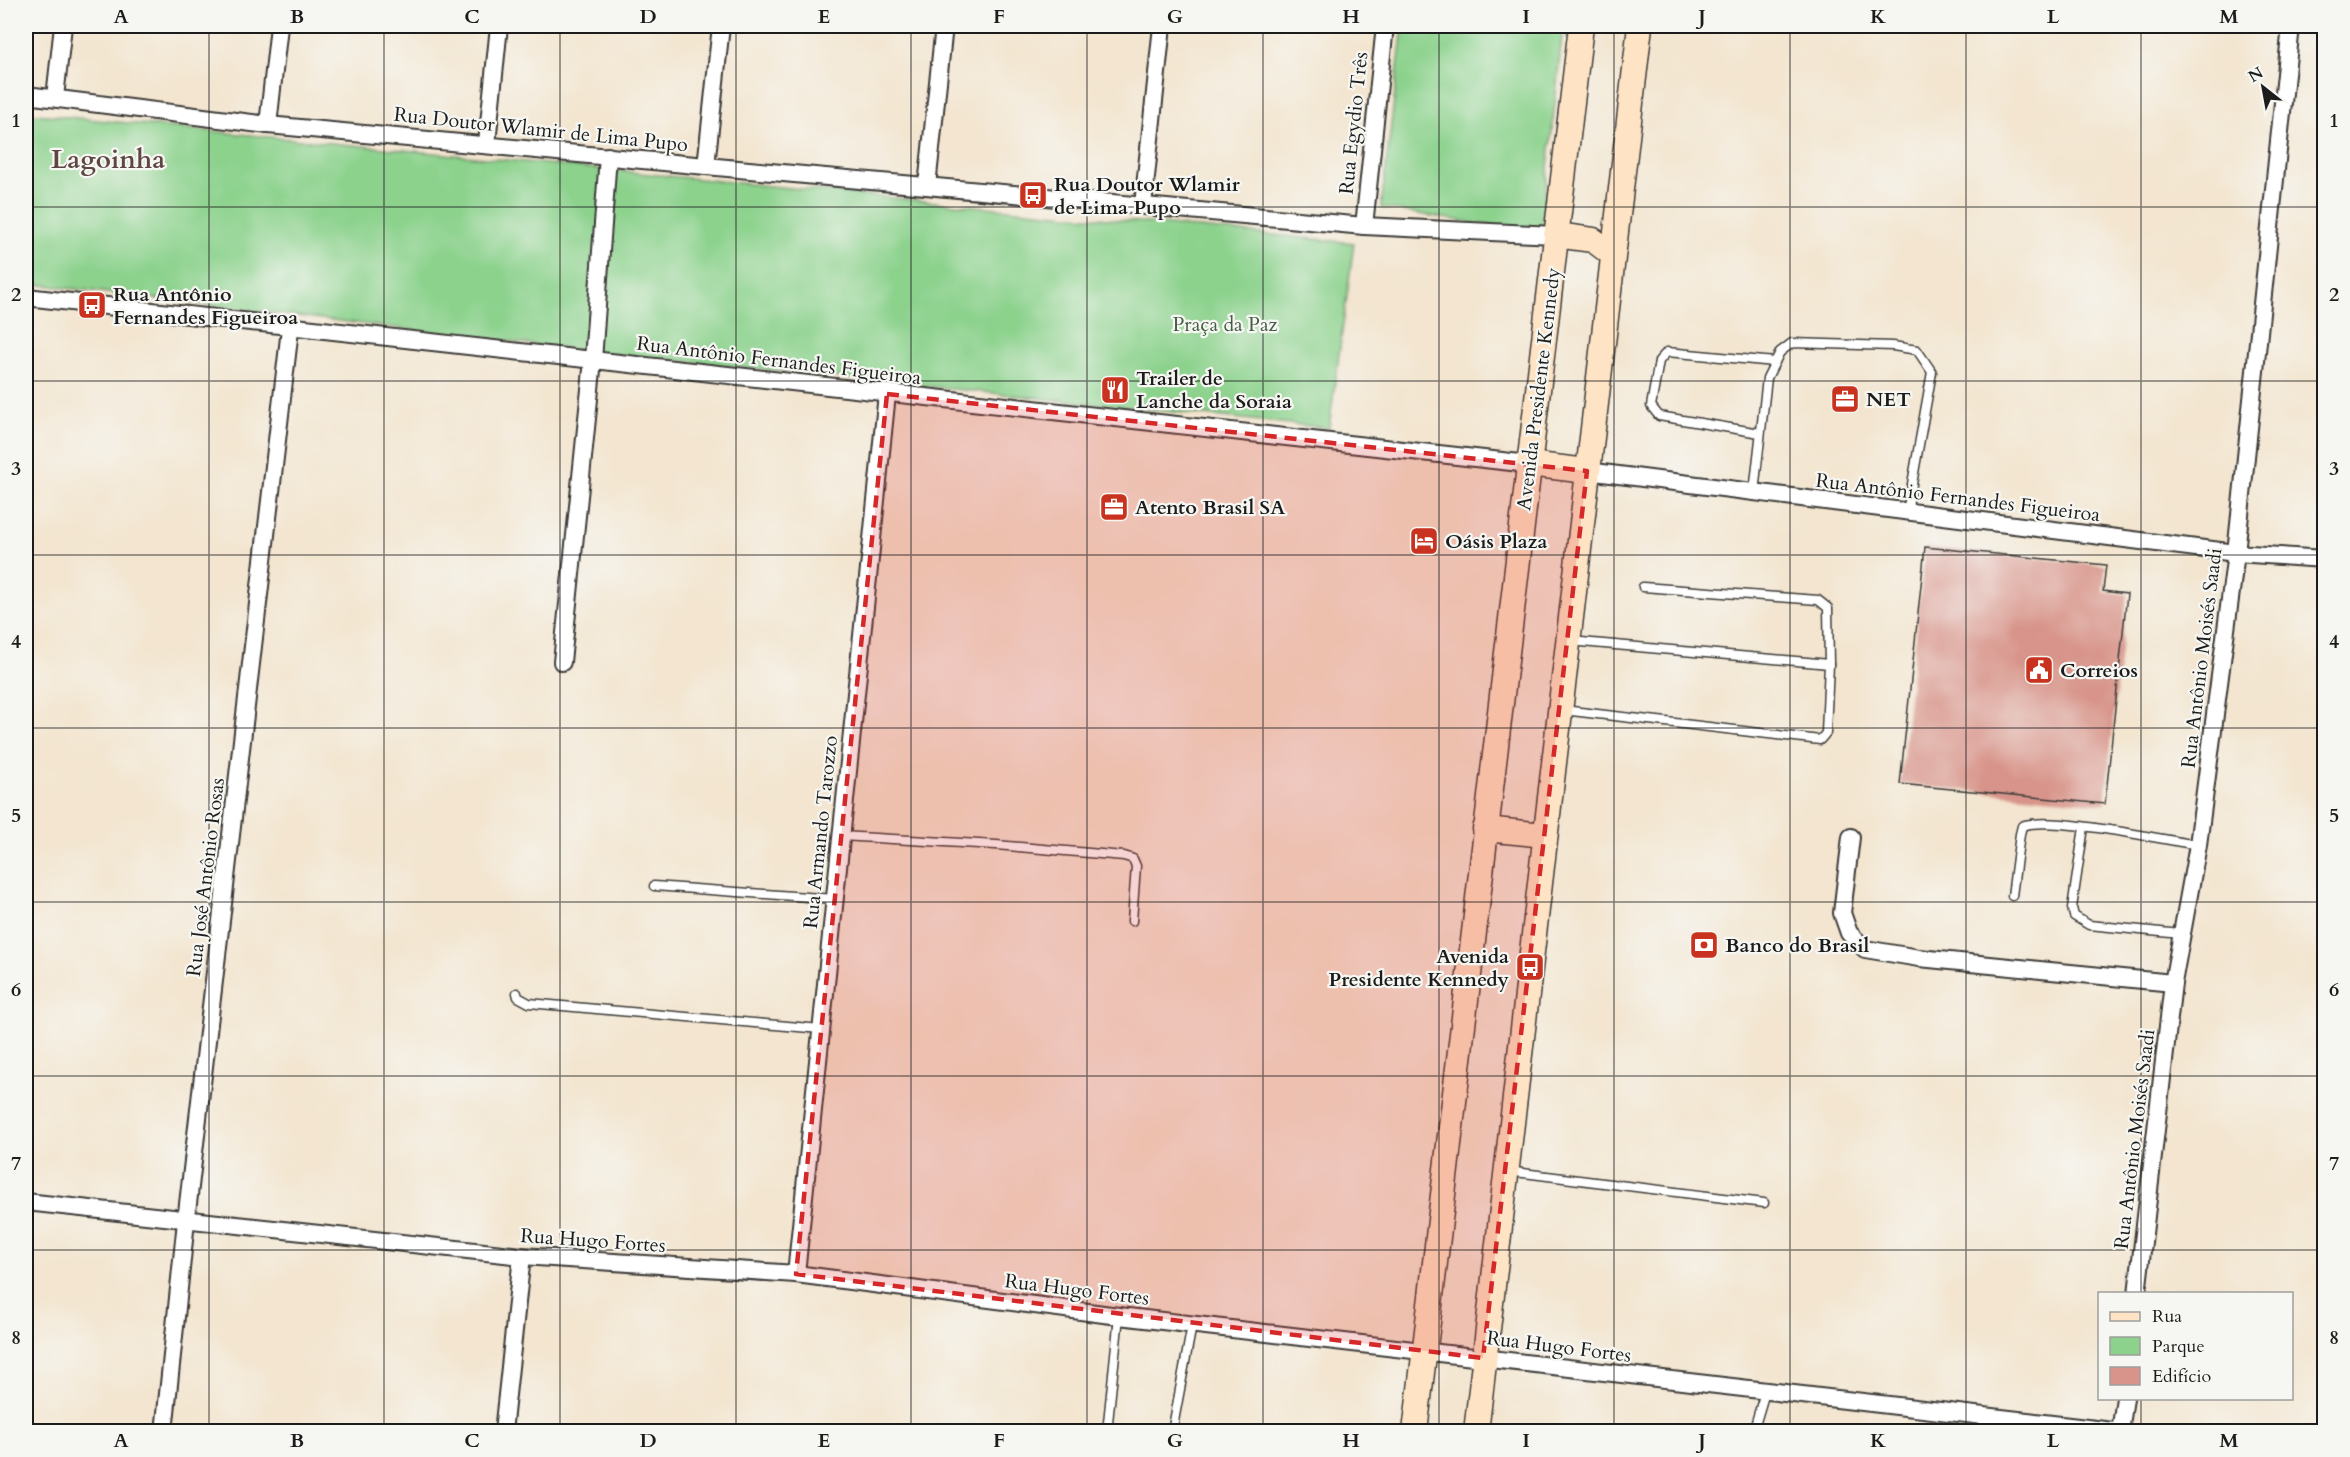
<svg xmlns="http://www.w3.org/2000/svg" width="2350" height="1457" viewBox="0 0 2350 1457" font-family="Cardo,serif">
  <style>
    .green { fill: #8cd28d; stroke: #547754; stroke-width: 1.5 }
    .building { fill: #d8948a }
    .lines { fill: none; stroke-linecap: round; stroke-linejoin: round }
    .lane-casing { stroke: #3c3a37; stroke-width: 11 }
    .street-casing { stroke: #3c3a37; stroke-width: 20 }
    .secondary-casing { stroke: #3c3a37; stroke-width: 27 }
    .lane { stroke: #fff; stroke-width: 8 }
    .street { stroke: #fff; stroke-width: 16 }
    .secondary { stroke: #fee4c5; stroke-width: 24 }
    .marked { fill: #d62828; fill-opacity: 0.2; stroke: #d62828; stroke-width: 4.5; stroke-dasharray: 12 8; stroke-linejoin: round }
    .grid { fill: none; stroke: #1c1c1c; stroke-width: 1.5; stroke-opacity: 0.55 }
    .labels { text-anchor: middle; stroke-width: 4.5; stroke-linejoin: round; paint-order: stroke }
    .street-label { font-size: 20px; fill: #1c1c1c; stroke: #f6f6f2 }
    .poi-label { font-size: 20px; font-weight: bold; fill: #1c1c1c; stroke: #f6f6f2; text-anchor: start }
    .park-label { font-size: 20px; fill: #435c44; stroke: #f6f6f2 }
    .district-label { font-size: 26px; font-weight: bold; fill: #5e4642; stroke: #f6f6f2 }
    .neatline { fill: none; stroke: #1c1c1c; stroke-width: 2 }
    .grid-label { font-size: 20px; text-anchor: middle; font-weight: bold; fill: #1c1c1c }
  </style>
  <rect width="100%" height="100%" fill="#f6f6f2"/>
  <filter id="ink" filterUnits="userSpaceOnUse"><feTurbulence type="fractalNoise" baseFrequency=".0167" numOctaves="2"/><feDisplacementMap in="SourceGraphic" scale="12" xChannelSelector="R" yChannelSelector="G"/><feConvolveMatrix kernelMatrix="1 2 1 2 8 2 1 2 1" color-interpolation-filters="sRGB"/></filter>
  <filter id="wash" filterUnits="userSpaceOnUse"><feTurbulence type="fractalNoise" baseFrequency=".008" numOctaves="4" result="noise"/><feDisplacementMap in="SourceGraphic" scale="24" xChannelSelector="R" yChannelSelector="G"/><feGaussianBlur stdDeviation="1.35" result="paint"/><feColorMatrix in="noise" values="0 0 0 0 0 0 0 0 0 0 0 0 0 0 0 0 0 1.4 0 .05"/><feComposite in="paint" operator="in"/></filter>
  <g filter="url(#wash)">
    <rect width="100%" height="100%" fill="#f3e5cf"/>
    <g class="green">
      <polygon points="1403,26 1563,26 1541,234 1381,208"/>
      <polygon points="26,113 1354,243 1329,428 594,352 26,283"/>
    </g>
    <g id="blocks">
      <polygon class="building" points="1925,547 2106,565 2103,591 2127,594 2105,804 1900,784"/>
    </g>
  </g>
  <g filter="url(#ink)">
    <use href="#blocks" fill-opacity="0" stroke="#3c3a37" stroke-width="1.5"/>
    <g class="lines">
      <g class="lane-casing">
        <g id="lane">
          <polyline points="1760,433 1659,416 1651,406 1659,361 1667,352 1775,362"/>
          <polyline points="1754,492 1767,378 1780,352 1792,343 1893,346 1917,350 1932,372 1907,512"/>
          <polyline points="1570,641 1829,664 1828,608 1818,600 1643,587"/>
          <polyline points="1563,710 1820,740 1826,733 1829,664"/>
          <polyline points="2084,827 2072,908 2074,916 2089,925 2181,934"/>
          <polyline points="841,836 996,845 1124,856 1133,859 1136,866 1132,921"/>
          <polyline points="654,886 835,899"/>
          <path d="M2012,896L2020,834L2022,826C2049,815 2164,840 2198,845"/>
          <polyline points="517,993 518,997 529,1003 821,1029"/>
          <polyline points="1507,1171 1764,1203"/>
          <polyline points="1107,1432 1119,1316"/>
          <polyline points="1172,1432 1192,1325"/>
          <polyline points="1753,1432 1765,1392"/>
        </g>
      </g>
      <g class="street-casing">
        <g id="street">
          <polyline points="26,95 268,125 706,166 1364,226 1556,235"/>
          <polyline points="55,97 63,26"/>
          <polyline points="268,125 279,26"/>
          <polyline points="487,143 499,26"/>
          <polyline points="706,166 721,26"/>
          <polyline points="927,186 944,26"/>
          <polyline points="1143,205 1162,26"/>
          <polyline points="1364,226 1385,26"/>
          <polyline points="26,297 1529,464"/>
          <polyline points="1587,471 2236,553 2324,559"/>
          <polyline points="562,662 593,360 608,156"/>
          <polyline points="1851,837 1842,913 1849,933 1865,949 1919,958 2173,983"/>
          <polyline points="26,1202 522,1256 796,1274 1119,1316 2122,1432"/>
          <polyline points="796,1274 887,394"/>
          <polyline points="2137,1294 2173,983 2198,845 2236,553 2291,26"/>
          <polyline points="164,1432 186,1221 290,329"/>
          <polyline points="503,1432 522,1256"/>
          <polyline points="2120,1432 2125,1398"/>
        </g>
      </g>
      <g class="secondary-casing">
        <g id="secondary">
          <polyline points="1556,235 1593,240 1612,254"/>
          <polyline points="1529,464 1587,471"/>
          <polyline points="1485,829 1545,835"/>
          <polyline points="1415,1432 1581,26"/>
          <polyline points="1476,1432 1640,26"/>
        </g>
      </g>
      <use href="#lane" class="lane"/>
      <use href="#street" class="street"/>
      <use href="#secondary" class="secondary"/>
    </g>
  </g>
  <path class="marked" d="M887,394L1587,471L1483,1358L796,1274Z"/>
  <path class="grid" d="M209,26V1432M384,26V1432M560,26V1432M736,26V1432M911,26V1432M1087,26V1432M1263,26V1432M1439,26V1432M1614,26V1432M1790,26V1432M1966,26V1432M2141,26V1294M26,207H2324M26,381H2324M26,555H2324M26,728H2324M26,902H2324M26,1076H2324M26,1250H2324M2141,1398V1432"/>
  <defs>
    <g id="bus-square" transform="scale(1.5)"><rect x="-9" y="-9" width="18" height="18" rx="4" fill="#c8321e" stroke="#f6f6f2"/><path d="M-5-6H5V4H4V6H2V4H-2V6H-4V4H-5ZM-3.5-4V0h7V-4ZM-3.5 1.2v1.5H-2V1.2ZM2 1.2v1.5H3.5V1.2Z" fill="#fff"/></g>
    <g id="restaurant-square" transform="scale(1.5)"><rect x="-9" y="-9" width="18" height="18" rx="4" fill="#c8321e" stroke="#f6f6f2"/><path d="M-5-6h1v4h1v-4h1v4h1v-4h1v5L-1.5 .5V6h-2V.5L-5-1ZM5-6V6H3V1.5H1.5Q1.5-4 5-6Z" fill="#fff"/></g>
    <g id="office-square" transform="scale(1.5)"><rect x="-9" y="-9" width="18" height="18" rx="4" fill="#c8321e" stroke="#f6f6f2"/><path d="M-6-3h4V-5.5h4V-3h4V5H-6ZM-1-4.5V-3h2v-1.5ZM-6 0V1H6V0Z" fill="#fff"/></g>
    <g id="hotel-square" transform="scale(1.5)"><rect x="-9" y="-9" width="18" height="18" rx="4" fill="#c8321e" stroke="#f6f6f2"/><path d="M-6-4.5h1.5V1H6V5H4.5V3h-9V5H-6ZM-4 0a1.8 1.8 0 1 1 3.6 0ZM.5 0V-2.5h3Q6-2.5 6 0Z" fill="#fff"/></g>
    <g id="civic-square" transform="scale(1.5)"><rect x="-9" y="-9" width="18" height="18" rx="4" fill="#c8321e" stroke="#f6f6f2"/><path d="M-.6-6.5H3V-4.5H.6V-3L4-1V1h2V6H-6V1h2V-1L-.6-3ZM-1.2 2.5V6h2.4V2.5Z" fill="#fff"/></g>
    <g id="bank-square" transform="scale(1.5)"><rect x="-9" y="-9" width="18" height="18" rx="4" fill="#c8321e" stroke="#f6f6f2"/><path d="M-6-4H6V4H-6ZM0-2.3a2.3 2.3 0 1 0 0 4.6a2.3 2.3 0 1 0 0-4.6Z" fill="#fff"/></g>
  </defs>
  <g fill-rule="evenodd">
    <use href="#bus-square" x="1033" y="195"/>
    <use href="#bus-square" x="92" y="305"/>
    <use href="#restaurant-square" x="1115" y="390"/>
    <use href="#office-square" x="1845" y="399"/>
    <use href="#office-square" x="1114" y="507"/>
    <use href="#hotel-square" x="1424" y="541"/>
    <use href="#civic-square" x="2039" y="670"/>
    <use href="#bank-square" x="1704" y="945"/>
    <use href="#bus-square" x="1530" y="967"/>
  </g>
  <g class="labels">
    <g class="street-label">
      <text transform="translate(1353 123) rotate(-84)" y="7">Rua Egydio Três</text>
      <text transform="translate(541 129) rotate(6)" y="7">Rua Doutor Wlamir de Lima Pupo</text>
      <text transform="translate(779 360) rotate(7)" y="7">Rua Antônio Fernandes Figueiroa</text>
      <text transform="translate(1538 389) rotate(-83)" y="7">Avenida Presidente Kennedy</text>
      <text transform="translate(1958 497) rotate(7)" y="7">Rua Antônio Fernandes Figueiroa</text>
      <text transform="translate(2201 658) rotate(-83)" y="7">Rua Antônio Moisés Saadi</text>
      <text transform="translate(820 832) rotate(-84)" y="7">Rua Armando Tarozzo</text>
      <text transform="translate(205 877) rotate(-83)" y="7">Rua José Antônio Rosas</text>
      <text transform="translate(2134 1139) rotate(-83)" y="7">Rua Antônio Moisés Saadi</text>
      <text transform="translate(593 1240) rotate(4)" y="7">Rua Hugo Fortes</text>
      <text transform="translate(1077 1289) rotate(7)" y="7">Rua Hugo Fortes</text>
      <text transform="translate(1559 1346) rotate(7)" y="7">Rua Hugo Fortes</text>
    </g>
    <g class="poi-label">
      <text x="1054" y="191">Rua Doutor Wlamir<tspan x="1054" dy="23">de Lima Pupo</tspan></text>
      <text x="113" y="301">Rua Antônio<tspan x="113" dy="23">Fernandes Figueiroa</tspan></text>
      <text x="1136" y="385">Trailer de<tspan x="1136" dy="23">Lanche da Soraia</tspan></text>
      <text x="1866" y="406">NET</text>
      <text x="1135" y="514">Atento Brasil SA</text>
      <text x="1445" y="548">Oásis Plaza</text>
      <text x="2060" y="677">Correios</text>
      <text x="1725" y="952">Banco do Brasil</text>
      <text x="1509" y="963" text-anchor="end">Avenida<tspan x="1509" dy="23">Presidente Kennedy</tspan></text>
    </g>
    <g class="park-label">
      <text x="1225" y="331">Praça da Paz</text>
    </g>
    <g class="district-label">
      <text x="108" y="168">Lagoinha</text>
    </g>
  </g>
  <rect width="2350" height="1457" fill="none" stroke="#f6f6f2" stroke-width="66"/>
  <rect x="2098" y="1292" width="195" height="108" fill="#f6f6f2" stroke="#9f9f9c" stroke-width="1.5"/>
  <rect x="2110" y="1312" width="30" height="9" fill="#fee4c5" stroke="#9f9f9c" stroke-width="1.5"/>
  <text x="2152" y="1322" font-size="18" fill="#1c1c1c">Rua</text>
  <rect x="2110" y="1337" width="30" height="18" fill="#8cd28d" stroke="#9f9f9c" stroke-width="1.5"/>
  <text x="2152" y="1352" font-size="18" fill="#1c1c1c">Parque</text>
  <rect x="2110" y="1367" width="30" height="18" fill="#d8948a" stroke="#9f9f9c" stroke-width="1.5"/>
  <text x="2152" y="1382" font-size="18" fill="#1c1c1c">Edifício</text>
  <g transform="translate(2263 87) rotate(329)" stroke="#f6f6f2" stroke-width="4.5" paint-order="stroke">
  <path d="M0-4.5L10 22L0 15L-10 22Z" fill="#1c1c1c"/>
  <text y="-9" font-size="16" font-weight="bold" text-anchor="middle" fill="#1c1c1c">N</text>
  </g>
  <rect x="33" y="33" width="2284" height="1391" class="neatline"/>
  <g class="grid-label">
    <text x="121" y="23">A</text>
    <text x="297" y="23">B</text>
    <text x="472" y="23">C</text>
    <text x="648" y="23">D</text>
    <text x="824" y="23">E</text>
    <text x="999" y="23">F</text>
    <text x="1175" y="23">G</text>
    <text x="1351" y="23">H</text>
    <text x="1526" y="23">I</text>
    <text x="1702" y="23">J</text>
    <text x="1878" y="23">K</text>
    <text x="2053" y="23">L</text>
    <text x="2229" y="23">M</text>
    <text x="16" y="127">1</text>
    <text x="2334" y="127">1</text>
    <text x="16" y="301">2</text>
    <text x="2334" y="301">2</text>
    <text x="16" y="475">3</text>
    <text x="2334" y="475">3</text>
    <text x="16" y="648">4</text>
    <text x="2334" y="648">4</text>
    <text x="16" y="822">5</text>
    <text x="2334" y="822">5</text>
    <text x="16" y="996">6</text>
    <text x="2334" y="996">6</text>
    <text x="16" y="1170">7</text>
    <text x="2334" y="1170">7</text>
    <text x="16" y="1344">8</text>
    <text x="2334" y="1344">8</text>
    <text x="121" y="1447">A</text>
    <text x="297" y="1447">B</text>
    <text x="472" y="1447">C</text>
    <text x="648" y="1447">D</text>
    <text x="824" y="1447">E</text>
    <text x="999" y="1447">F</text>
    <text x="1175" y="1447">G</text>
    <text x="1351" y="1447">H</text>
    <text x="1526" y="1447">I</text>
    <text x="1702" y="1447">J</text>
    <text x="1878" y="1447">K</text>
    <text x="2053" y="1447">L</text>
    <text x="2229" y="1447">M</text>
  </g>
</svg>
